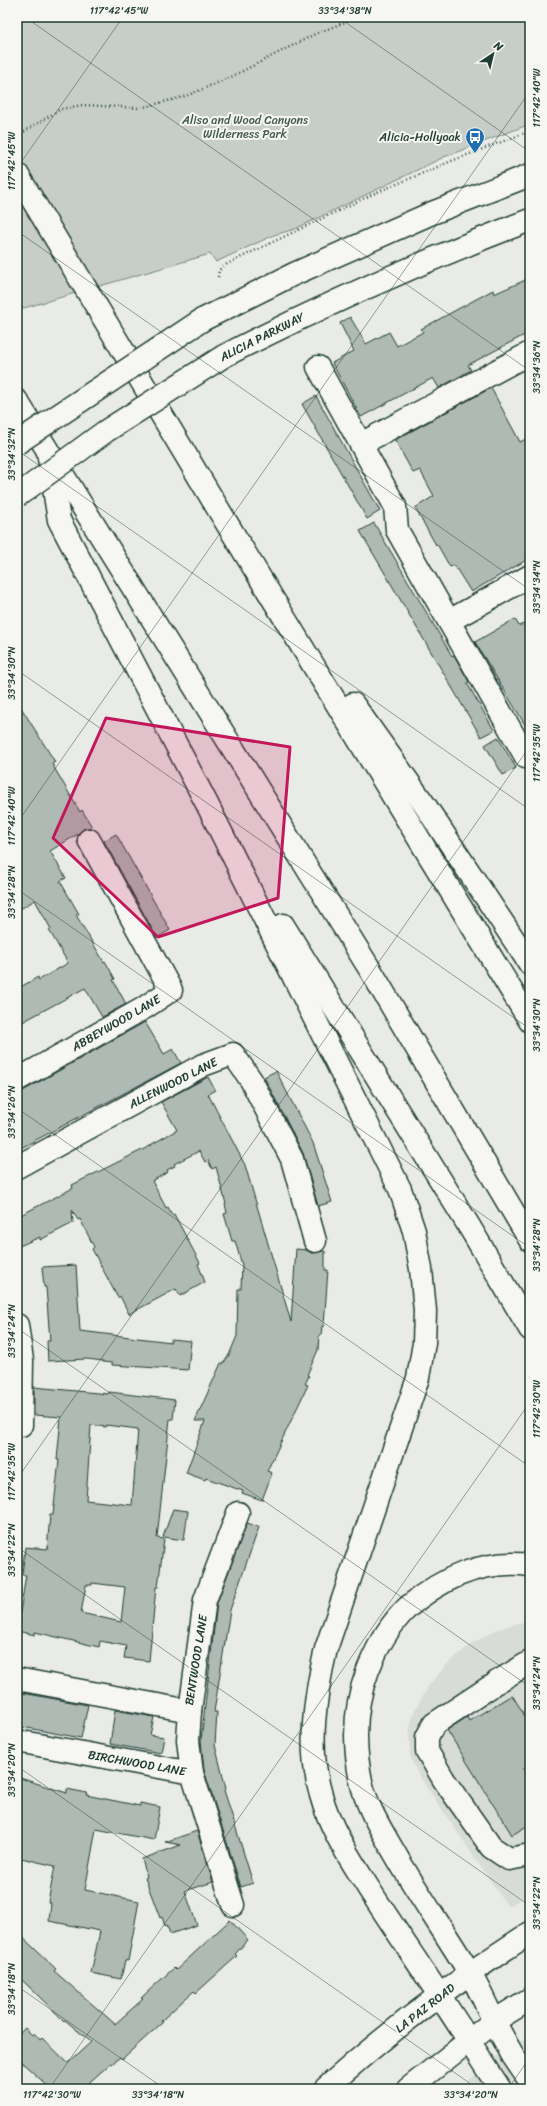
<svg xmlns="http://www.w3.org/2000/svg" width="547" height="2106" viewBox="0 0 547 2106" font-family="Sriracha,sans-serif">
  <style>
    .built { fill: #d8dcd8 }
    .green { fill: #c7cec9; stroke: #73867e }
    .building { fill: #b0bab5; stroke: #1f3d34; fill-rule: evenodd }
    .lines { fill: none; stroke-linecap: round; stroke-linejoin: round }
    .minor-casing { stroke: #1f3d34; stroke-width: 25 }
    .major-casing { stroke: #1f3d34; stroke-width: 25 }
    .highway-casing { stroke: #1f3d34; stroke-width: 25 }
    .path { stroke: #1f3d34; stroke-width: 2.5; stroke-dasharray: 1 3; stroke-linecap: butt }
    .minor { stroke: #f6f6f2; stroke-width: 22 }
    .major { stroke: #f6f6f2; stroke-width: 22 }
    .highway { stroke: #f6f6f2; stroke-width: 22 }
    .major-bridge-casing { stroke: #1f3d34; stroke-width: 25; stroke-linecap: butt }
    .major-bridge { stroke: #f6f6f2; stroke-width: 22 }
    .marked { fill: #c2185b; fill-opacity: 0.2; stroke: #c2185b; stroke-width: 3; stroke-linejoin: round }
    .ticks { fill: none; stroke: #1f3d34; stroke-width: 1; stroke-opacity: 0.45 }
    .labels { text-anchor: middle; stroke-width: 4; stroke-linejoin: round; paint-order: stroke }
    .park-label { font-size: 12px; fill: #415a52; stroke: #f6f6f2 }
    .poi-label { font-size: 12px; fill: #1f3d34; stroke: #f6f6f2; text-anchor: end }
    .street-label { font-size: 12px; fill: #1f3d34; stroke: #f6f6f2 }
    .neatline { fill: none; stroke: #1f3d34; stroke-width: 1.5 }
    .ticks-label { font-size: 10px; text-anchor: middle; fill: #1f3d34 }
  </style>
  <rect width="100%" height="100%" fill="#e9ebe7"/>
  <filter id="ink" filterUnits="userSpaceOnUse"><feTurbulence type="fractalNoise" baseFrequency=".025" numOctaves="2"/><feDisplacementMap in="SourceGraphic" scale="8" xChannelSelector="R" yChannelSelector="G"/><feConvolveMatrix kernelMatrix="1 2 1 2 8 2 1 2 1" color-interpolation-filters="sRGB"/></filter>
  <g filter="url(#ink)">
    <g class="built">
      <polygon points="526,1621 530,1621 530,1894 508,1907 419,1776 410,1756 409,1731 415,1709 430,1684 447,1664 471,1644 498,1629"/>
      <polygon points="530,2036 530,2089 459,2089 503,2051"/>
    </g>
    <polygon class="green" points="17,17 530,17 530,124 444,157 295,229 274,235 216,262 210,254 17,310"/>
    <g class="building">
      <polygon points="530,278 530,332 468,365 471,370 439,388 433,378 361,417 332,363 354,351 340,323 350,317 366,344 389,332 397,346 423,332 421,329 493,290 494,294"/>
      <polygon points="491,388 520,442 530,437 530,558 471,592 454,565 450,567 437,544 436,545 415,508 434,496 420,470 413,473 395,440"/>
      <polygon points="316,396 380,511 367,519 302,404"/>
      <polygon points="374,523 452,656 454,655 469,682 467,683 494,730 481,737 360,531"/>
      <polygon points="515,619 519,626 523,624 530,636 530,733 475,642"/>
      <polygon points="17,701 55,762 52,764 80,812 82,810 92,827 83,829 78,834 50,851 66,878 60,881 79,914 76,915 104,962 105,961 115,979 113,980 126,1004 102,1017 85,988 17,1025 17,989 38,977 39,980 68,963 49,930 51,929 35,900 17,911"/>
      <polygon points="498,737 516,768 503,775 485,745"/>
      <polygon points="116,834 170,930 157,938 104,841"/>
      <polygon points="145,1022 164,1054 173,1049 181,1063 17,1150 17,1092 23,1091"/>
      <polygon points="276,1071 313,1143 332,1202 318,1206 303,1153 264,1077"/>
      <polygon points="208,1077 215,1090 208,1094 245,1165 291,1322 296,1249 306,1250 312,1253 325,1251 325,1270 328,1270 324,1326 322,1326 321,1335 319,1335 318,1350 307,1375 309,1376 305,1384 308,1385 267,1471 272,1473 262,1500 242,1493 243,1491 206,1478 205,1480 186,1473 205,1421 195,1421 221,1363 223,1364 229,1355 237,1336 238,1289 241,1289 242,1265 235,1241 232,1241 224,1214 227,1213 225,1204 226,1204 216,1167 212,1169 208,1160 205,1162 199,1151 174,1164 175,1166 167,1170 168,1172 152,1181 166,1208 168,1207 172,1215 174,1214 200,1263 198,1264 205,1282 180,1296 176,1289 129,1314 120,1296 118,1298 92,1249 94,1247 80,1219 78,1220 72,1210 73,1223 40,1240 40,1237 17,1247 17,1217 73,1188 72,1185 152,1145 152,1144 177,1130 161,1102"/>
      <polygon points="76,1265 80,1331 171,1342 171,1339 191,1341 188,1370 112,1365 112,1363 103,1362 103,1361 87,1359 48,1361 47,1341 50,1341 46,1287 44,1287 42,1267"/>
      <path d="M34,1387L108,1394L109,1392L175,1400L173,1419H170L157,1538L164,1539L158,1587H156L149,1661L124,1658L126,1646L100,1641L99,1647L35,1632V1635L17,1631L26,1575H22L25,1547L47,1549L50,1515H53L59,1460H57L61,1417L34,1415ZM91,1425L106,1427V1425L138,1429L132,1505L86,1500ZM92,1583L125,1587L121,1622L81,1613L86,1585H92Z"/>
      <polygon points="173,1509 188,1511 184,1540 163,1537"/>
      <polygon points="247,1523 259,1527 230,1610 214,1712 217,1712 215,1745 226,1789 224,1790 253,1883 241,1887 204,1770 201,1740 217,1603"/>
      <polygon points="17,1692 88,1705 81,1738 17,1726"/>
      <polygon points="512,1695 530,1724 530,1765 523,1769 530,1780 530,1824 512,1835 447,1730 467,1717 469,1721"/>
      <polygon points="115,1710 154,1717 150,1735 164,1737 161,1753 110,1744"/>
      <polygon points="17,1777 67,1793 67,1789 87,1793 86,1795 140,1806 140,1803 160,1807 154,1840 96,1829 85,1890 139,1901 128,1961 125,1960 121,1979 91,1973 100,1931 49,1921 51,1903 48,1902 55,1866 17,1857"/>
      <polygon points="197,1831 213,1882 185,1891 197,1925 170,1934 167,1925 165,1926 162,1917 160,1918 145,1878 147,1877 142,1859 181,1845 165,1842"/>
      <polygon points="230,1920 248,1940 235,1954 237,1956 196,1993 194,1991 186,1998 161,2021 163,2022 122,2059 120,2057 112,2064 111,2063 82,2089 51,2089 17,2058 17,2036 25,2028 32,2035 34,2033 40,2040 42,2038 68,2063 91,2042 65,2020 64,2021 17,1975 17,1932 56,1969 54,1971 115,2024 143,1999 141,1998 155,1985 174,1968 176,1970"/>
    </g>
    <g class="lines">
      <g class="minor-casing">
        <g id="minor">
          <polyline points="318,367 395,506 397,530 526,757 530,757"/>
          <polyline points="361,444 530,353"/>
          <polyline points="449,621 530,576"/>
          <polyline points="17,1080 144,1008 171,990 89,840"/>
          <polyline points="17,1167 203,1065 233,1054 251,1080 292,1159 315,1241"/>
          <polyline points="17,1325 22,1360 21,1425"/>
          <polyline points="17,1679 190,1711 205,1600 238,1513"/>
          <polyline points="497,1682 530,1662"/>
          <polyline points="490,1687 434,1724 427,1737 427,1751 444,1780 491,1847 509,1859 530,1855"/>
          <polyline points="190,1711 188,1740 192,1773"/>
          <polyline points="17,1741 192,1773 233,1905"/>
          <polyline points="494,2021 513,2056 530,2081"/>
          <polyline points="469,2041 500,2089"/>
        </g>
      </g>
      <g class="major-casing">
        <g id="major">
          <polyline points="202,320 294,274 432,213 530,175"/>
          <path d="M224,356C325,304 425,260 530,220"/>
          <path d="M325,2089C388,2032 458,1979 530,1933"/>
          <polyline points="408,2089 494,2021 530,1999"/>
        </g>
      </g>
      <g class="highway-casing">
        <g id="highway">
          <polyline points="17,174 223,517 530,1021"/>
          <polyline points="17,401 371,971 530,1240"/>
          <path d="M48,452L59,520L207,804L400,1189L414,1231L421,1269L425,1311L424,1343L418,1378L326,1649C315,1696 307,1748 321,1795C330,1829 351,1860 369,1889C402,1940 436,1989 469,2041"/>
          <polyline points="353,704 424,804 530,964"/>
          <polyline points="283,925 469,1226 530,1329"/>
          <path d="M494,2021C486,2005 479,1988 469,1972C446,1934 421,1898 398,1859C384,1834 367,1809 361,1781C353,1743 354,1706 368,1670C377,1647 390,1624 408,1607C442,1578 484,1559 530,1565"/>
        </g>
      </g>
      <g class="path">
        <polyline points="17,136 61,109 82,105 140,108 186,96 231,77 315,34 358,17"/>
        <polyline points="218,277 219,270 227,264 373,194 454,160 530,131"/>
      </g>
      <use href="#minor" class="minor"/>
      <use href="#major" class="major"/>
      <use href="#highway" class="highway"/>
      <g class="major-bridge-casing">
        <g id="major-bridge">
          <polyline points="17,443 202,320"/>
          <polyline points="17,496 106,431 224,356"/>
        </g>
      </g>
      <use href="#major-bridge" class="major-bridge"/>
    </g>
  </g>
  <path class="marked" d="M106,718L290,747L278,898L158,937L53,838Z"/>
  <path class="ticks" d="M25,17L530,371M338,17L530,152M17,168L123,17M17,231L530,590M17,450L530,810M17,670L530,1029M17,823L530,91M17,889L530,1248M17,1108L530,1467M17,1328L530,1687M17,1479L530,746M17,1547L530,1906M17,1766L478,2089M17,1986L165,2089M49,2089L530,1402M508,2089L530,2057"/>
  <defs>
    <g id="bus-pin" transform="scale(1)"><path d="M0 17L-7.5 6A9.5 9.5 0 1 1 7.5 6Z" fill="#1f6fb2" stroke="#f6f6f2"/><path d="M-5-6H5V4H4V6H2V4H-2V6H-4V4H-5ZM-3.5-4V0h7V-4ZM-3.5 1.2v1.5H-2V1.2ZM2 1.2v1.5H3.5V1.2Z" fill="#fff"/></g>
  </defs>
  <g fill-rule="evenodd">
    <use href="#bus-pin" x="475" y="137"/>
  </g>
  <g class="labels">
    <g class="park-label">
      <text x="245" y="124">Aliso and Wood Canyons<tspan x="245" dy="14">Wilderness Park</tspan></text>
    </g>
    <g class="poi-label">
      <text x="461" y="141">Alicia-Hollyoak</text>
    </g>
    <g class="street-label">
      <text transform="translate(262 337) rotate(-27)" y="4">ALICIA PARKWAY</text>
      <text transform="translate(116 1023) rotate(-30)" y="4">ABBEYWOOD LANE</text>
      <text transform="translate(173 1083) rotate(-27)" y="4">ALLENWOOD LANE</text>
      <text transform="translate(196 1660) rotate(-81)" y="4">BENTWOOD LANE</text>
      <text transform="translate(137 1763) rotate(10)" y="4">BIRCHWOOD LANE</text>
      <text transform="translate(425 2008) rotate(-38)" y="4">LA PAZ ROAD</text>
    </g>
  </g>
  <rect width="547" height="2106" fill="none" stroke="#f6f6f2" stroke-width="44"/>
  <g transform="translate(493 54) rotate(35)" stroke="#f6f6f2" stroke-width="3" paint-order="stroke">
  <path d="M0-3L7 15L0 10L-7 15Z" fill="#1f3d34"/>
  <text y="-6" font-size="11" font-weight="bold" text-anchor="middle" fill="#1f3d34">N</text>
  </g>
  <rect x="22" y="22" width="503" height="2062" class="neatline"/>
  <g class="ticks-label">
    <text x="119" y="14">117°42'45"W</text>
    <text x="345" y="14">33°34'38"N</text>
    <text transform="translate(536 98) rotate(-90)" y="4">117°42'40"W</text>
    <text transform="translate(11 161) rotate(-90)" y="4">117°42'45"W</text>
    <text transform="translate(536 367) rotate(-90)" y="4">33°34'36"N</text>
    <text transform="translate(11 454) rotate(-90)" y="4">33°34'32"N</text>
    <text transform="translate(536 587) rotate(-90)" y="4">33°34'34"N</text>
    <text transform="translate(11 673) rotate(-90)" y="4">33°34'30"N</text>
    <text transform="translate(536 753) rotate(-90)" y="4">117°42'35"W</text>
    <text transform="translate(11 816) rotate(-90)" y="4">117°42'40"W</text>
    <text transform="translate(11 892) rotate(-90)" y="4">33°34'28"N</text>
    <text transform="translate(536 1025) rotate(-90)" y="4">33°34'30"N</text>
    <text transform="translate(11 1112) rotate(-90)" y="4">33°34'26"N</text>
    <text transform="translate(536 1245) rotate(-90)" y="4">33°34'28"N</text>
    <text transform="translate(11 1331) rotate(-90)" y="4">33°34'24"N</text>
    <text transform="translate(536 1409) rotate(-90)" y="4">117°42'30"W</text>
    <text transform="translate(11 1472) rotate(-90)" y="4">117°42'35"W</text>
    <text transform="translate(11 1550) rotate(-90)" y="4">33°34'22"N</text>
    <text transform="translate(536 1683) rotate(-90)" y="4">33°34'24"N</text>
    <text transform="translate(11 1770) rotate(-90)" y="4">33°34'20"N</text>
    <text transform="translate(536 1903) rotate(-90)" y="4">33°34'22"N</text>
    <text transform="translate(11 1989) rotate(-90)" y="4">33°34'18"N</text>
    <text x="52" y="2098">117°42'30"W</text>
    <text x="158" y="2098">33°34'18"N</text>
    <text x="471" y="2098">33°34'20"N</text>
  </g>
</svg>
